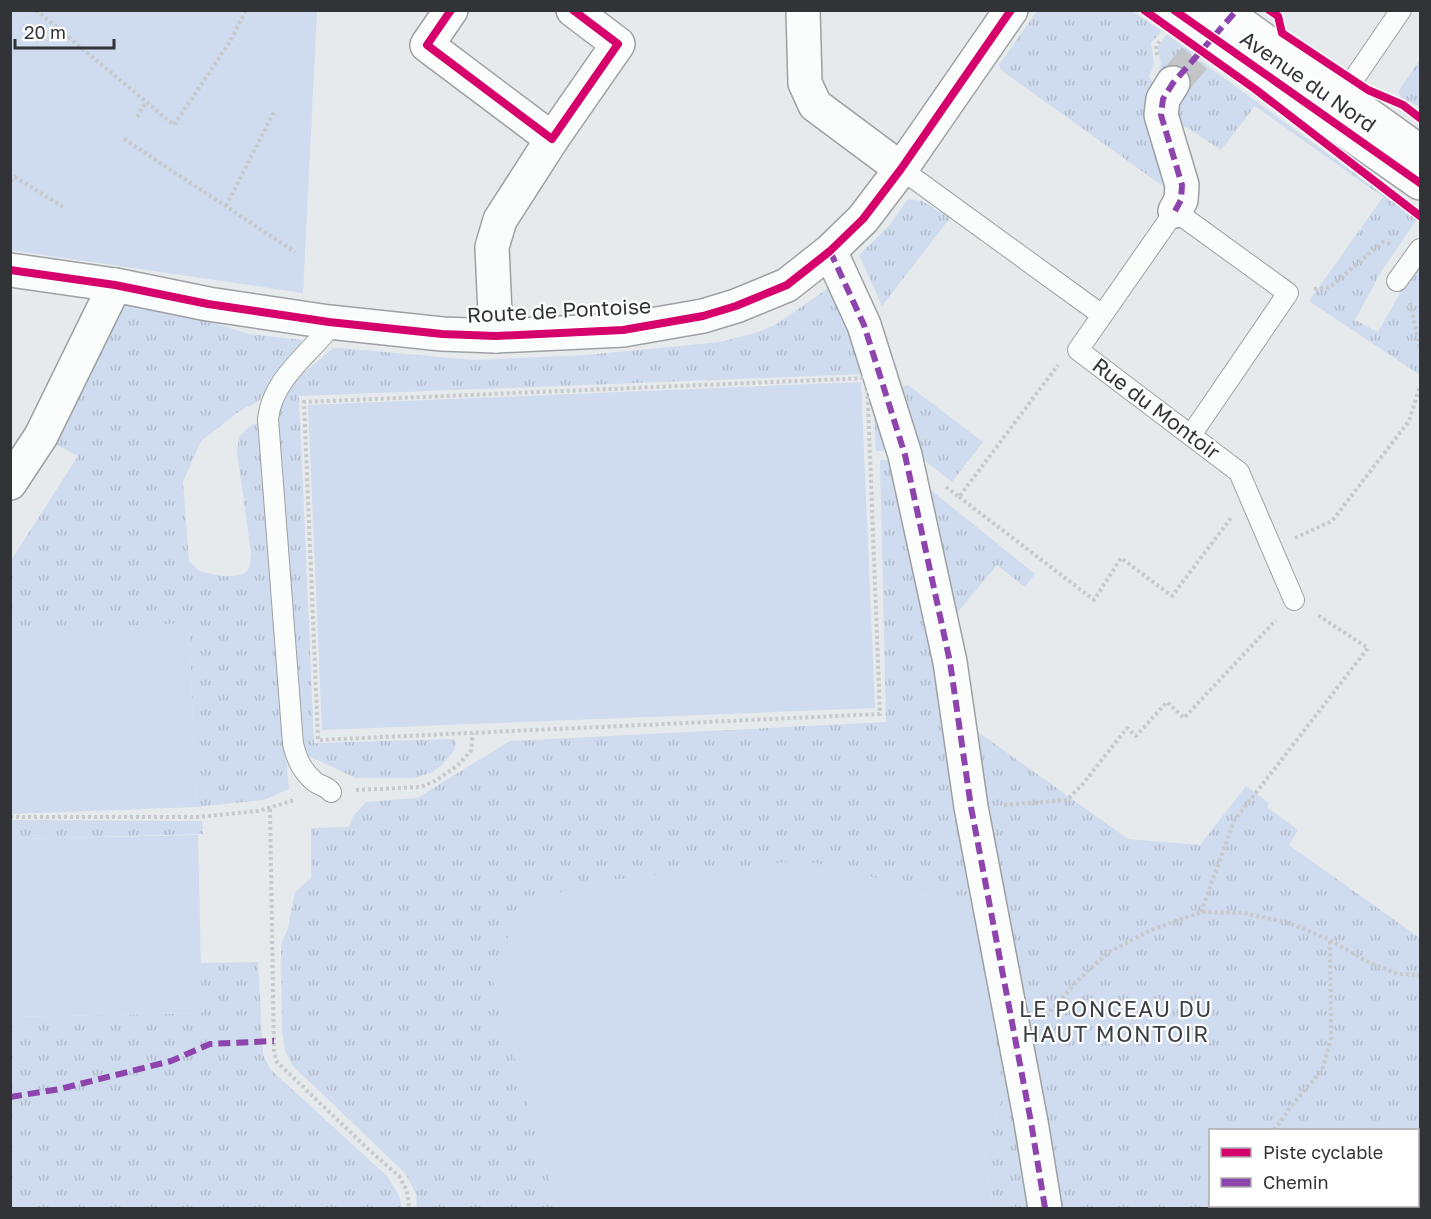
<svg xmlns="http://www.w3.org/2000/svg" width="1431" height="1219" viewBox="0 0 1431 1219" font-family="'Golos Text',sans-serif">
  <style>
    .grass { fill: url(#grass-tufts); fill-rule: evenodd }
    .green { fill: #cfdbee }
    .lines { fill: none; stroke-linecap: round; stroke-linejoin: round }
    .street-tunnel { stroke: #c3c5c8; stroke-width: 33; stroke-dasharray: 33 16; stroke-linecap: butt }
    .lane-casing { stroke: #9ea0a3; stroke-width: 22 }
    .street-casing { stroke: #9ea0a3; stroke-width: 36 }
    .secondary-casing { stroke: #9ea0a3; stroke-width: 36 }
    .path { stroke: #c8c9cb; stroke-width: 4; stroke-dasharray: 3 3; stroke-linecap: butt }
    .lane { stroke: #fbfcfc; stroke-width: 20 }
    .street { stroke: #fbfcfc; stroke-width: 33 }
    .secondary { stroke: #fbfcfc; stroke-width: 33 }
    .quiet { stroke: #8e44ad; stroke-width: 6; stroke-dasharray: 12 6; stroke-linecap: butt }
    .cycleway-casing { stroke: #fff; stroke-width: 11 }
    .cycleway { stroke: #d6006c; stroke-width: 8 }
    .labels { text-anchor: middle; stroke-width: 4.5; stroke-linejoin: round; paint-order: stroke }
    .street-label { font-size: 21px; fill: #313336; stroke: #fff }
    .neighbourhood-label { font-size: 22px; letter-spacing: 1.5px; fill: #3c4045; stroke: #fff }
  </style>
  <defs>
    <pattern id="grass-tufts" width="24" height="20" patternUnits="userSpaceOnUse" patternTransform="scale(1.5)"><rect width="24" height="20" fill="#cfdbee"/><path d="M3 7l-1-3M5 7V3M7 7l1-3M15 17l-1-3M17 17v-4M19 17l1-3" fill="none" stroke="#b2bccd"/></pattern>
  </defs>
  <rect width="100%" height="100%" fill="#e7eaed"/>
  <g class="grass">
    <polygon points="1037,11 1132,11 1162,31 1151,43 1154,64 1149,77 1160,92 1170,179 1164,187 1001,70 999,65"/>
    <polygon points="1167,34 1193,53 1164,88 1158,78 1161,65 1158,48"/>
    <polygon points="1201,61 1417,219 1381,272 1355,320 1378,332 1420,258 1420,375 1309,301 1383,197 1255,106 1221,150 1186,127 1175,122 1171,103"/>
    <polygon points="1419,61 1420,62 1420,107 1402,98 1398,92"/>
    <polygon points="908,199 922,201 950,218 882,306 859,255 889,226"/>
    <path d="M833,285C863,337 880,393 899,450L876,451L872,382L870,375L867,374L299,396L314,743L454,739L456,743L454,751L441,766L431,773L413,778H356L304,754L301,745L276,449C274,388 292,385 333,348H340L474,360L586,355L720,342L755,333L775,325Z"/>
    <path d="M133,297L249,334L301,340L302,346L259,401L241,410L201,441L183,482L189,561C193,565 196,569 200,571C211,575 244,582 249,567C251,563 250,557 251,553L237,451L239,437L250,426L258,423L272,608L289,789L264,800L196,807L189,624L11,630L10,562L78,456L50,441L119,300Z"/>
    <polygon points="908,385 983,442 952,482 910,449 896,390"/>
    <polygon points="880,460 900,460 1031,1208 993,1208 984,1149 1004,1094 491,971 557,1208 417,1208 416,1194 405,1173 293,1066 285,1051 282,1032 281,945 288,928 295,892 311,878 311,828 349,827 353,816 366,802 417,798 510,741 886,722"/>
    <polygon points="916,478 1035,574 1025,587 997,565 953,618"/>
    <path d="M974,729L1128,839L1200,845L1246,786L1269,803L1267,807L1298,830L1289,845L1420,938V1208H1059ZM1210,1130H1418V1206H1210Z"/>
    <polygon points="10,820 202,821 203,834 11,839"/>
    <polygon points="258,962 263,1055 271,1070 388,1177 399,1196 402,1208 11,1208 10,1017 201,1013 201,963"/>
  </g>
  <g class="green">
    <polygon points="11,10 317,11 303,293 11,250"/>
    <polygon points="861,382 875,708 322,730 308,405"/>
    <polygon points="189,623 196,807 12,814 11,630"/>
    <polygon points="198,835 202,1013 11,1017 11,839"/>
    <polygon points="803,860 971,901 1004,1094 984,1149 993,1208 557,1208 490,971 521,913 578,883"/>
  </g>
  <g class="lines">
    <polyline class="street-tunnel" points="1173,83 1231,16"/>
    <g class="lane-casing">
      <g id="lane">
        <polyline points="1336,105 1401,10"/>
        <polyline points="901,169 1102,315"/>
        <polyline points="1397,281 1420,249"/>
        <path d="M329,322L325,333C303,359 272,382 268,419L293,744C297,760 302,771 315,782C320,786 327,786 331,792"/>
        <polyline points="1191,435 1288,293 1175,211 1078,350 1239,472 1294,600"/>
      </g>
    </g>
    <g class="street-casing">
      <g id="street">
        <polyline points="451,10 427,45 552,139 618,44 573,10"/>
        <polyline points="803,10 805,83 815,105 901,169"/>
        <polyline points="1173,83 1163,99 1161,115 1182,185 1181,200 1175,211"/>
        <polyline points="830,251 864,325 905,455 950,662 971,807 1031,1122 1045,1208"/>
        <polyline points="496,336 492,247 500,220 552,139"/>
        <polyline points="10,483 41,436 115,285"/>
      </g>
    </g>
    <g class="secondary-casing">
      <g id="secondary">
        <polyline points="1174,10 1420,183"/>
        <polyline points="1222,10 1420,152"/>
        <polyline points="10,270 115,285 208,304 329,322 442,334 496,336 623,330 703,316 736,306 787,285 830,251 863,219 901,169 1011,10"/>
      </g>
    </g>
    <g class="path">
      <polyline points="36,10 174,125 231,40 246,10"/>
      <polyline points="1157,55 1156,46 1161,40"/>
      <polyline points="137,117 146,102"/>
      <polyline points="124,139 295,252"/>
      <polyline points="10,181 15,177 63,207"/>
      <polyline points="226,206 275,110"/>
      <polyline points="1314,289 1330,287 1383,242 1391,244"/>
      <polyline points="1410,303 1420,349"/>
      <polygon points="867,378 880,714 318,740 304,402"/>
      <polyline points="946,487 959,497 1058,365"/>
      <polyline points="959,497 1094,600 1121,558 1172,596 1231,518"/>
      <polyline points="1295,538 1332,521 1409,421 1420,386"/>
      <polyline points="356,790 421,787 435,781 457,766 471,751 473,733"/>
      <polyline points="1004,805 1067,800 1082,785 1127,728 1136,736 1167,702 1184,718 1276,620"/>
      <polyline points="270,809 274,1050 276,1061 368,1149 399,1176 407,1191 409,1208"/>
      <polyline points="10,817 198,817 258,811 295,800"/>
      <polyline points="1201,912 1234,821 1368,648 1316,614"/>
      <polyline points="1046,1016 1077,981 1109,952 1151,930 1201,912 1243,913 1289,923 1330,940 1366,961 1398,974 1420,975"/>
      <polyline points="1274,1130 1296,1100 1322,1070 1331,1038 1330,941"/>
      <polyline points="1253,1208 1254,1206"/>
    </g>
    <use href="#lane" class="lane"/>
    <use href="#street" class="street"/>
    <use href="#secondary" class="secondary"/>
    <g class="quiet">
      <polyline points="1175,211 1181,200 1182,185 1161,115 1163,99 1173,83 1237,10"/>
      <polyline points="830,251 864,325 905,455 950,662 971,807 1031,1122 1045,1208"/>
      <polyline points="10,1097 60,1089 171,1061 210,1044 274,1041"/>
    </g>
    <g class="cycleway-casing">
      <g id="cycleway">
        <polyline points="451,10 427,45 552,139 618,44 573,10"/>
        <polyline points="1144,10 1255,89 1420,216"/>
        <polyline points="1174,10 1420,183"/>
        <polyline points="1269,10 1278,16 1282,33 1368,90 1403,105 1420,118"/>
        <polyline points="10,270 115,285 208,304 329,322 442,334 496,336 623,330 703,316 736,306 787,285 830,251 863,219 901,169 1011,10"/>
      </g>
    </g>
    <use href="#cycleway" class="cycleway"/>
  </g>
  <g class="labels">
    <g class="street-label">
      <text transform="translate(1308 82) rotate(35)" y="7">Avenue du Nord</text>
      <text transform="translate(559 311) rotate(-3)" y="7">Route de Pontoise</text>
      <text transform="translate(1156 409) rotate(37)" y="7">Rue du Montoir</text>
    </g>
    <g class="neighbourhood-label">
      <text x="1116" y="1017">LE PONCEAU DU<tspan x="1116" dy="25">HAUT MONTOIR</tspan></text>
    </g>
  </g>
  <rect width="1431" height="1219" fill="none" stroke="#313336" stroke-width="24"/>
  <rect x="1209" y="1129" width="210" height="78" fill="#ffffff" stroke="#adadaf" stroke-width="1.5"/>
  <rect x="1221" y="1148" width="30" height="9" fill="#d6006c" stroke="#adadaf" stroke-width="1.5"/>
  <text x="1263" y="1159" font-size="18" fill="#313336">Piste cyclable</text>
  <rect x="1221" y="1178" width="30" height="9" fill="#8e44ad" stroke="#adadaf" stroke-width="1.5"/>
  <text x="1263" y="1189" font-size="18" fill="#313336">Chemin</text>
  <path d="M15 39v9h99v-9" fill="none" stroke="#313336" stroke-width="3"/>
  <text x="24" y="39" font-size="18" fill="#313336" stroke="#ffffff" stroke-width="4.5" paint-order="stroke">20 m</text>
</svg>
